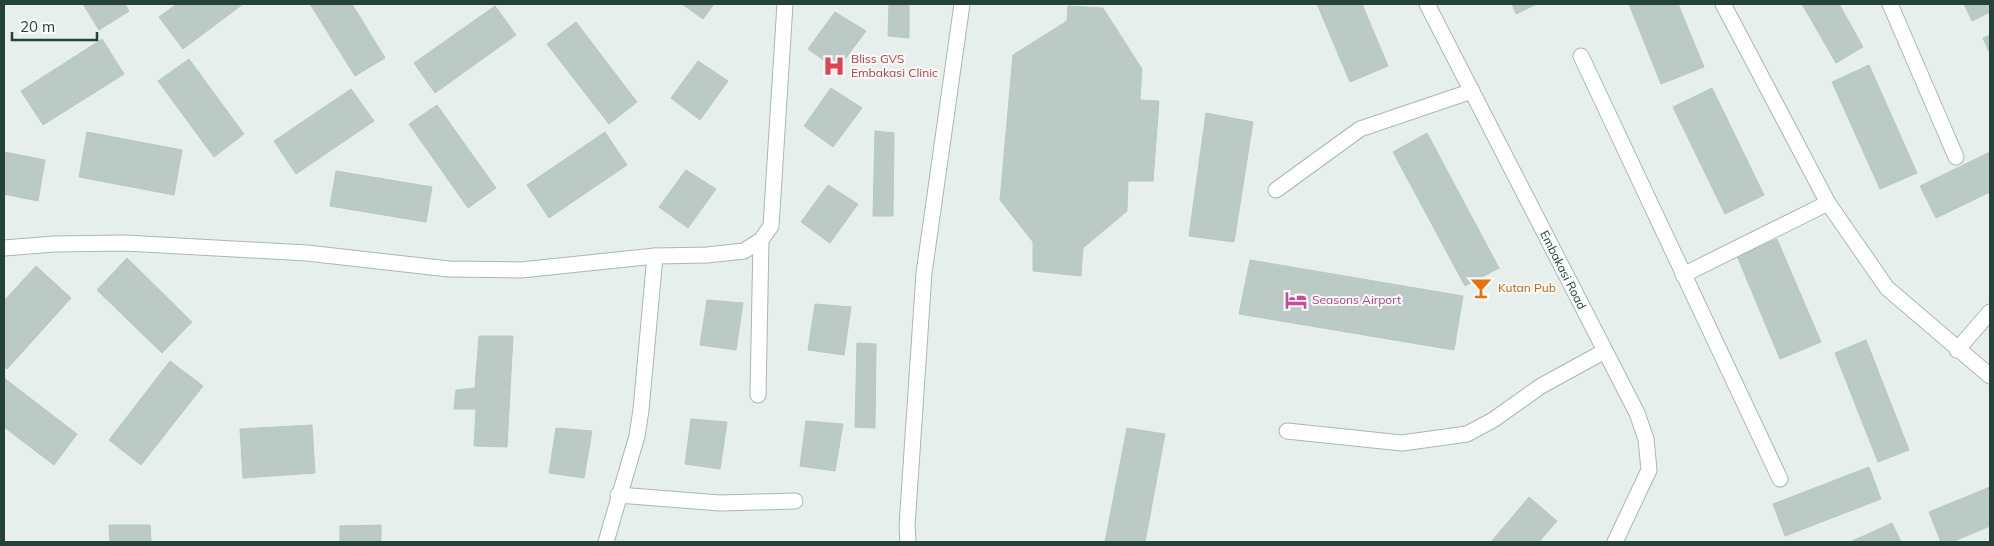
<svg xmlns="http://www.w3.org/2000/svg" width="1994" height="546" viewBox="0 0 1994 546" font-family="Mulish,sans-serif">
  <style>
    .building { fill: #bbcac4; stroke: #b8c9c2 }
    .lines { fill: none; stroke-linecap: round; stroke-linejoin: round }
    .service-casing { stroke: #a8b8b2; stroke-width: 17 }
    .minor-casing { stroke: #a8b8b2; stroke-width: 17 }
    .service { stroke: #fff; stroke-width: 15 }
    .minor { stroke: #fff; stroke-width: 15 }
    .labels { text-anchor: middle; stroke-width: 4; stroke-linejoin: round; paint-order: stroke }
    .health-label { font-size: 12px; fill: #be3a42; stroke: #f7fbf9; text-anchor: start }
    .street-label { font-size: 12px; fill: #24423a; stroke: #f7fbf9 }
    .food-label { font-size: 12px; fill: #c56008; stroke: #f7fbf9; text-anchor: start }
    .hotel-label { font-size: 12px; fill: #b23c85; stroke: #f7fbf9; text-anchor: start }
  </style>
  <rect width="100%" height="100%" fill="#e6efeb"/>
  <g class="building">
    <polygon points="83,4 125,4 129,11 99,30"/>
    <polygon points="177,4 243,4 183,49 159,17"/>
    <polygon points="310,4 352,4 385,58 355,76"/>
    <polygon points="682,4 714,4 703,19"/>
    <polygon points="889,4 909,4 909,38 888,36"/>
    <polygon points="1317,4 1362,4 1388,66 1350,82"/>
    <polygon points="1512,4 1537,4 1516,14"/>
    <polygon points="1629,4 1678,4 1704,67 1661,84"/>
    <polygon points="1802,4 1839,4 1863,47 1836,63"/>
    <polygon points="1964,4 1990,4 1990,12 1972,21"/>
    <polygon points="495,6 516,35 435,93 414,63"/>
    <polygon points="1068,6 1103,8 1142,69 1140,100 1159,101 1153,181 1128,181 1127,211 1083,248 1081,276 1033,271 1033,242 1000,200 1013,55 1067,21"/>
    <polygon points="835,12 866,31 837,70 808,49"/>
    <polygon points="576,22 637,102 609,124 547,44"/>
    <polygon points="1990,35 1990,54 1983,38"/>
    <polygon points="102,39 124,74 43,125 21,91"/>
    <polygon points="189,59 244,134 214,157 158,81"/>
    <polygon points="698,61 728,81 700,120 671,98"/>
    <polygon points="1869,65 1917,173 1880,189 1832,82"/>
    <polygon points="831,88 862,108 833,147 804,126"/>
    <polygon points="1712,88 1764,195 1725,214 1673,107"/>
    <polygon points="351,89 374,121 296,174 274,141"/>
    <polygon points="437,105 496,188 468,208 409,124"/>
    <polygon points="1206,113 1253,122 1234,242 1189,236"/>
    <polygon points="875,131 894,133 893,216 873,216"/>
    <polygon points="87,132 182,150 174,195 79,177"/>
    <polygon points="605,132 627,165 549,218 527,185"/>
    <polygon points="1427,133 1499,268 1465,286 1393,152"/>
    <polygon points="4,152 45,160 38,201 4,194"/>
    <polygon points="1990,152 1990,192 1936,218 1920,186"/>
    <polygon points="686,170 716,189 688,228 659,207"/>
    <polygon points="336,171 432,187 426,222 330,206"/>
    <polygon points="828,185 858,204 830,243 801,222"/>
    <polygon points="1777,239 1821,342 1780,359 1737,256"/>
    <polygon points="127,258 192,322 162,353 97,290"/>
    <polygon points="1250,260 1463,296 1454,350 1239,314"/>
    <polygon points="36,266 71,298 7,369 4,366 4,301"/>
    <polygon points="707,300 743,303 736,350 700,345"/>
    <polygon points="815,304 851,307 844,355 808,350"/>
    <polygon points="479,336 513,336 507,447 474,446 476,409 454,409 456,390 475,388"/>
    <polygon points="1866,340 1909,450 1878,462 1835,353"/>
    <polygon points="857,343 876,344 875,428 855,427"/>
    <polygon points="170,361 203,386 141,465 109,440"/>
    <polygon points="4,378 77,434 54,465 4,427"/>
    <polygon points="691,419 727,422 720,469 685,464"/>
    <polygon points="806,421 843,424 835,471 800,466"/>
    <polygon points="312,425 315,473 243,478 240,429"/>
    <polygon points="556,428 592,431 584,478 549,473"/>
    <polygon points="1127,428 1165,434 1145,542 1105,542"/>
    <polygon points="1869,467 1881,499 1785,536 1773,504"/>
    <polygon points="1990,487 1990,526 1952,542 1941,542 1929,512"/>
    <polygon points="1529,497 1557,521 1539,542 1491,542"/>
    <polygon points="1892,523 1901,542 1850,542"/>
    <polygon points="109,525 150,525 151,542 110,542"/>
    <polygon points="381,525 381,542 340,542 340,526"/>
  </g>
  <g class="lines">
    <g class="service-casing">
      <g id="service">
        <polyline points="1723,4 1828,203 1887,288 1990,376"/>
        <polyline points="1890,4 1956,157"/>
        <polyline points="1581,56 1780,479"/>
        <polyline points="1276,190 1360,129 1472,91"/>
        <polyline points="4,248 54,244 125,243 307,253 449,269 521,270 655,256 707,255 744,251 761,240 771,226 785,4"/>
        <polyline points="1683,275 1828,203"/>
        <polyline points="1957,350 1990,312"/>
        <polyline points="758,395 761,240"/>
        <polyline points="1287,431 1402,443 1467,434 1493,420 1541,386 1605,351"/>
        <polyline points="618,495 720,503 795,501"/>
        <polyline points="606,542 637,436 641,410 655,256"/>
      </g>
    </g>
    <g class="minor-casing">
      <g id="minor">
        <polyline points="1427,4 1637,413 1646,439 1649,470 1615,542"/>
        <polyline points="908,542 907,526 924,273 962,4"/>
      </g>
    </g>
    <use href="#service" class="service"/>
    <use href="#minor" class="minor"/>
  </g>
  <defs>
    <g id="hospital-bare" transform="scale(1.725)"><path d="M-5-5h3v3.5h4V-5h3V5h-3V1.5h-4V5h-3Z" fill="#e0444e" stroke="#f7fbf9" stroke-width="2.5" paint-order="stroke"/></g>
    <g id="bar-bare" transform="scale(1.725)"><path d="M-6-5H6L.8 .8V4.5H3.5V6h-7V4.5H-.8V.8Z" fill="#e8710a" stroke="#f7fbf9" stroke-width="2.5" paint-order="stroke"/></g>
    <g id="hotel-bare" transform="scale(1.725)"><path d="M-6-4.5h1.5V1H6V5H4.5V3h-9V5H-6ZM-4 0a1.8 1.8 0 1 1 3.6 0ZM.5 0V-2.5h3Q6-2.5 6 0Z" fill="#d1479c" stroke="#f7fbf9" stroke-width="2.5" paint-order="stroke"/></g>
  </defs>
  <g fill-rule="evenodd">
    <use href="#hospital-bare" x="834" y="66"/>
    <use href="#bar-bare" x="1481" y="288"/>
    <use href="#hotel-bare" x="1296" y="300"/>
  </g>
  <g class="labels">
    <g class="health-label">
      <text x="851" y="63">Bliss GVS<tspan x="851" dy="14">Embakasi Clinic</tspan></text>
    </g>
    <g class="street-label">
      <text transform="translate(1563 270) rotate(63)" y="4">Embakasi Road</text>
    </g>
    <g class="food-label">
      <text x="1498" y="292">Kutan Pub</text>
    </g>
    <g class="hotel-label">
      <text x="1312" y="304">Seasons Airport</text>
    </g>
  </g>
  <rect width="1994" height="546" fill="none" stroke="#24423a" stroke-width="10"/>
  <path d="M12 32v8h85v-8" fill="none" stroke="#24423a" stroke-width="2.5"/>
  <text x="20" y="32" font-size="15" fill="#24423a" stroke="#f7fbf9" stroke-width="4" paint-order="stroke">20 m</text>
</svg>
